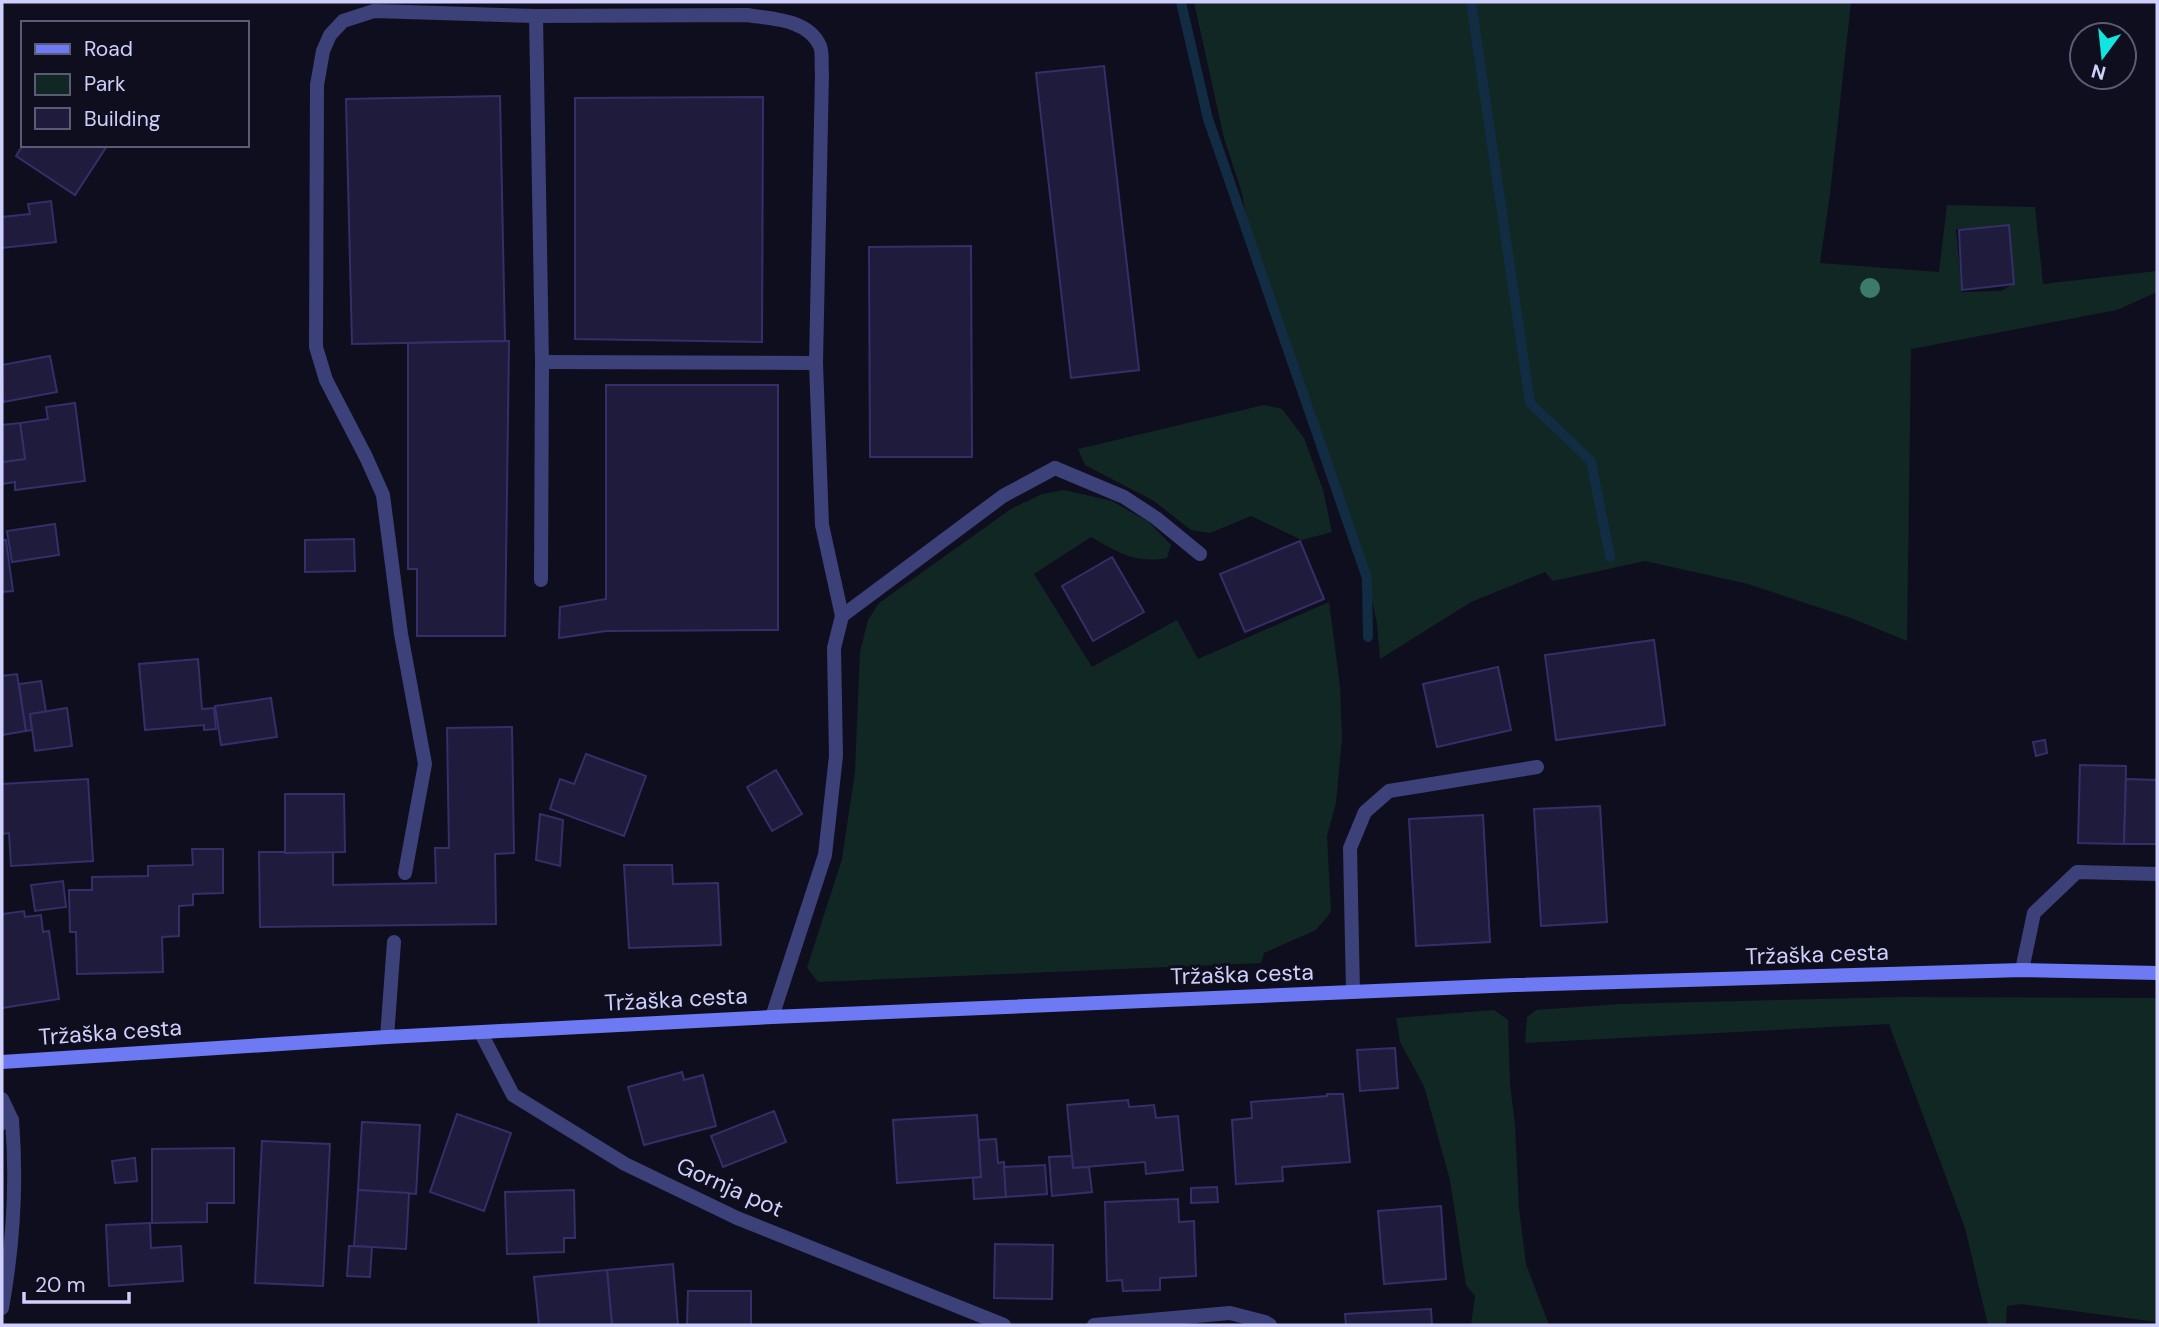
<svg xmlns="http://www.w3.org/2000/svg" width="2159" height="1327" viewBox="0 0 2159 1327" font-family="'DM Sans',sans-serif">
  <style>
    .green { fill: #112724; fill-rule: evenodd }
    .lines { fill: none; stroke-linecap: round; stroke-linejoin: round }
    .stream { stroke: #122c43; stroke-width: 10 }
    .building { fill: #1e1b3d; stroke: #342f68; stroke-width: 2 }
    .service { stroke: #3c4179; stroke-width: 14 }
    .minor { stroke: #3c4179; stroke-width: 14 }
    .secondary { stroke: #6d7af4; stroke-width: 14 }
    .tree { fill: #3c7b6b }
    .labels { text-anchor: middle; stroke-width: 6; stroke-linejoin: round; paint-order: stroke }
    .street-label { font-size: 23px; fill: #cfcffb; stroke: #0f0e1e }
  </style>
  <rect width="100%" height="100%" fill="#0f0e1e"/>
  <g class="green">
    <path d="M1194,2H1851L1830,194L1820,263L1939,272L1947,205L2035,207L2043,284L2157,271V292L2117,310L1911,349L1907,641L1851,618L1748,584L1645,561L1553,581L1545,572L1471,602L1380,659L1377,624L1369,585L1354,526L1307,393L1270,295L1248,229L1242,193L1224,138ZM2009,225L2013,284L2001,291L1962,292L1956,229Z"/>
    <polygon points="1264,405 1282,409 1304,438 1323,490 1332,532 1302,540 1251,516 1210,533 1191,530 1154,501 1085,465 1078,449"/>
    <path d="M1064,490L1112,501L1149,522L1171,545L1167,558C1136,564 1117,552 1091,537L1034,574L1092,667L1177,620L1198,659L1329,602L1340,686L1342,738L1336,803L1327,836L1331,912L1316,930L1264,953L1261,963L818,982L807,968L842,859L855,772L860,652L868,620L879,603L1011,509L1042,494Z"/>
    <polygon points="1904,997 2157,998 2157,1322 2021,1304 2007,1306 2006,1325 1988,1325 1965,1228 1889,1024 1525,1043 1527,1017 1536,1010 1620,1004"/>
    <polygon points="1494,1010 1508,1020 1510,1084 1515,1125 1519,1209 1526,1264 1549,1325 1471,1325 1475,1296 1466,1285 1450,1180 1424,1086 1400,1042 1396,1018"/>
  </g>
  <g class="lines">
    <g class="stream">
      <polyline points="1181,2 1208,119 1367,578 1368,637"/>
      <polyline points="1471,2 1530,403 1591,461 1610,557"/>
    </g>
  </g>
  <g class="building">
    <polygon points="1104,66 1139,370 1071,378 1036,73"/>
    <polygon points="500,96 505,341 352,344 346,99"/>
    <polygon points="763,97 762,342 575,339 575,98"/>
    <polygon points="23,145 106,145 107,146 75,195 16,156"/>
    <polygon points="51,201 56,242 2,248 2,217 30,214 28,204"/>
    <polygon points="2009,225 2014,284 1962,290 1959,230"/>
    <polygon points="971,246 972,457 870,457 869,247"/>
    <polygon points="509,341 505,636 417,636 417,569 408,569 408,343"/>
    <polygon points="50,356 57,392 3,402 2,365"/>
    <polygon points="606,385 778,385 778,630 606,631 559,638 560,607 606,599"/>
    <polygon points="75,403 85,481 15,490 15,482 2,484 2,462 25,459 20,423 48,419 46,407"/>
    <polygon points="20,423 25,459 2,462 2,425"/>
    <polygon points="55,524 59,555 12,562 7,531"/>
    <polygon points="354,539 355,571 305,572 305,540"/>
    <polygon points="2,540 6,540 13,591 2,592"/>
    <polygon points="1300,541 1324,599 1245,632 1220,574"/>
    <polygon points="1112,557 1144,612 1093,641 1062,586"/>
    <polygon points="1654,640 1665,725 1556,740 1545,655"/>
    <polygon points="198,659 202,709 214,708 216,729 204,730 204,725 145,730 139,664"/>
    <polygon points="1498,667 1511,730 1437,747 1423,684"/>
    <polygon points="17,674 26,731 2,735 2,676"/>
    <polygon points="41,681 46,712 30,714 32,730 26,731 19,684"/>
    <polygon points="271,698 277,737 221,745 215,706"/>
    <polygon points="67,708 72,746 35,751 30,714"/>
    <polygon points="512,727 514,853 495,854 496,924 260,927 259,852 333,852 333,885 436,883 435,848 449,848 447,728"/>
    <polygon points="2045,740 2047,753 2036,756 2033,742"/>
    <polygon points="586,754 646,776 624,836 550,809 560,779 574,784"/>
    <polygon points="2080,765 2126,766 2124,844 2078,843"/>
    <polygon points="776,770 802,814 772,831 747,787"/>
    <polygon points="88,779 93,861 11,866 9,833 2,834 2,784"/>
    <polygon points="2126,779 2157,780 2157,844 2124,844"/>
    <polygon points="285,794 344,794 345,852 285,853"/>
    <polygon points="1600,806 1607,922 1541,926 1534,809"/>
    <polygon points="540,814 563,820 560,866 536,860"/>
    <polygon points="1483,815 1490,942 1416,946 1409,819"/>
    <polygon points="192,849 223,849 223,893 193,894 193,905 179,906 179,936 162,937 163,972 77,974 76,932 70,932 69,890 92,890 92,877 148,876 148,866 193,865"/>
    <polygon points="624,865 672,865 673,884 718,883 721,945 629,948"/>
    <polygon points="63,881 66,907 35,911 31,885"/>
    <polygon points="24,911 25,917 41,915 43,932 49,931 59,999 2,1008 2,914"/>
    <polygon points="1395,1048 1398,1088 1360,1091 1357,1050"/>
    <polygon points="682,1072 684,1080 703,1075 716,1126 644,1145 628,1087"/>
    <polygon points="1327,1094 1343,1094 1350,1162 1282,1167 1283,1181 1236,1184 1232,1120 1252,1118 1251,1102 1327,1096"/>
    <polygon points="1128,1100 1129,1107 1154,1105 1156,1118 1178,1116 1183,1170 1146,1174 1145,1162 1073,1168 1067,1105"/>
    <polygon points="774,1111 786,1142 723,1167 711,1136"/>
    <polygon points="457,1114 511,1133 484,1211 430,1192"/>
    <polygon points="977,1115 981,1177 897,1183 893,1120"/>
    <polygon points="362,1122 420,1125 416,1194 358,1190"/>
    <polygon points="996,1139 998,1163 1004,1162 1006,1197 974,1199 973,1178 981,1177 979,1140"/>
    <polygon points="262,1141 330,1144 323,1286 255,1283"/>
    <polygon points="234,1148 234,1203 207,1203 207,1222 152,1223 152,1149"/>
    <polygon points="1072,1156 1073,1168 1089,1167 1092,1192 1052,1196 1049,1157"/>
    <polygon points="135,1158 137,1181 115,1183 112,1161"/>
    <polygon points="1045,1165 1047,1194 1006,1197 1004,1167"/>
    <polygon points="1217,1187 1218,1202 1191,1203 1191,1188"/>
    <polygon points="358,1190 409,1193 406,1249 354,1246"/>
    <polygon points="574,1190 575,1238 564,1238 564,1252 507,1254 505,1192"/>
    <polygon points="1178,1199 1179,1222 1194,1221 1196,1276 1160,1278 1160,1290 1123,1291 1122,1280 1107,1281 1105,1202"/>
    <polygon points="1441,1206 1446,1279 1384,1284 1378,1211"/>
    <polygon points="150,1223 151,1248 181,1246 183,1281 109,1286 106,1225"/>
    <polygon points="995,1244 1053,1245 1052,1299 994,1298"/>
    <polygon points="349,1246 372,1247 370,1277 347,1276"/>
    <polygon points="673,1264 678,1325 612,1325 607,1270"/>
    <polygon points="607,1270 612,1325 539,1325 534,1277"/>
    <polygon points="688,1291 751,1291 751,1325 687,1325"/>
    <polygon points="1431,1309 1432,1325 1346,1325 1345,1314"/>
  </g>
  <g class="lines">
    <g class="service">
      <polyline points="536,16 542,362 541,580"/>
      <polyline points="542,362 816,363"/>
      <polyline points="1055,468 1124,497 1156,518 1200,554"/>
      <path d="M405,873L425,764L401,634L383,495L366,457L326,380L316,347L317,85L323,51L330,35L343,21L374,11L536,16L747,15C772,19 808,19 820,46C823,53 821,65 822,73L816,363L822,525L842,616"/>
      <polyline points="2022,970 2034,913 2077,872 2157,874"/>
      <polyline points="387,1037 394,942"/>
    </g>
    <g class="minor">
      <polyline points="1353,992 1350,848 1365,812 1389,791 1537,767"/>
      <polyline points="772,1017 825,855 836,756 834,648 842,616 1003,496 1055,468"/>
      <polyline points="481,1033 513,1095 625,1164 737,1218 1004,1325"/>
      <polyline points="2,1099 12,1120 2,1123"/>
      <path d="M2,1308C13,1247 17,1182 12,1120"/>
      <polyline points="1094,1325 1230,1313 1265,1322 1270,1325"/>
    </g>
    <polyline class="secondary" points="2,1062 387,1037 772,1017 1515,985 2022,970 2157,973"/>
  </g>
  <circle class="tree" cx="1870" cy="288" r="10"/>
  <g class="labels">
    <g class="street-label">
      <text transform="translate(1817 954) rotate(-2)" y="8">Tržaška cesta</text>
      <text transform="translate(1242 974) rotate(-2)" y="8">Tržaška cesta</text>
      <text transform="translate(676 999) rotate(-3)" y="8">Tržaška cesta</text>
      <text transform="translate(110 1032) rotate(-4)" y="8">Tržaška cesta</text>
      <text transform="translate(730 1187) rotate(24)" y="8">Gornja pot</text>
    </g>
  </g>
  <rect width="2159" height="1327" fill="none" stroke="#cfcffb" stroke-width="7"/>
  <rect x="21" y="21" width="228" height="126" fill="#0f0e1e" stroke="#5c5b76" stroke-width="2"/>
  <rect x="35" y="44" width="35" height="10" fill="#6d7af4" stroke="#5c5b76" stroke-width="2"/>
  <text x="84" y="56" font-size="21" fill="#cfcffb">Road</text>
  <rect x="35" y="74" width="35" height="21" fill="#112724" stroke="#5c5b76" stroke-width="2"/>
  <text x="84" y="91" font-size="21" fill="#cfcffb">Park</text>
  <rect x="35" y="108" width="35" height="21" fill="#1e1b3d" stroke="#5c5b76" stroke-width="2"/>
  <text x="84" y="126" font-size="21" fill="#cfcffb">Building</text>
  <g transform="translate(2103 56) rotate(195)"><circle r="33" fill="#0f0e1e" stroke="#5c5b76" stroke-width="2"/>
  <path d="M0-5L12 26L0 18L-12 26Z" fill="#12e4e0"/>
  <text y="-10" font-size="19" font-weight="bold" text-anchor="middle" fill="#cfcffb">N</text>
  </g>
  <path d="M24 1292v10h105v-10" fill="none" stroke="#cfcffb" stroke-width="3.5"/>
  <text x="35" y="1292" font-size="21" fill="#cfcffb" stroke="#0f0e1e" stroke-width="5" paint-order="stroke">20 m</text>
</svg>
